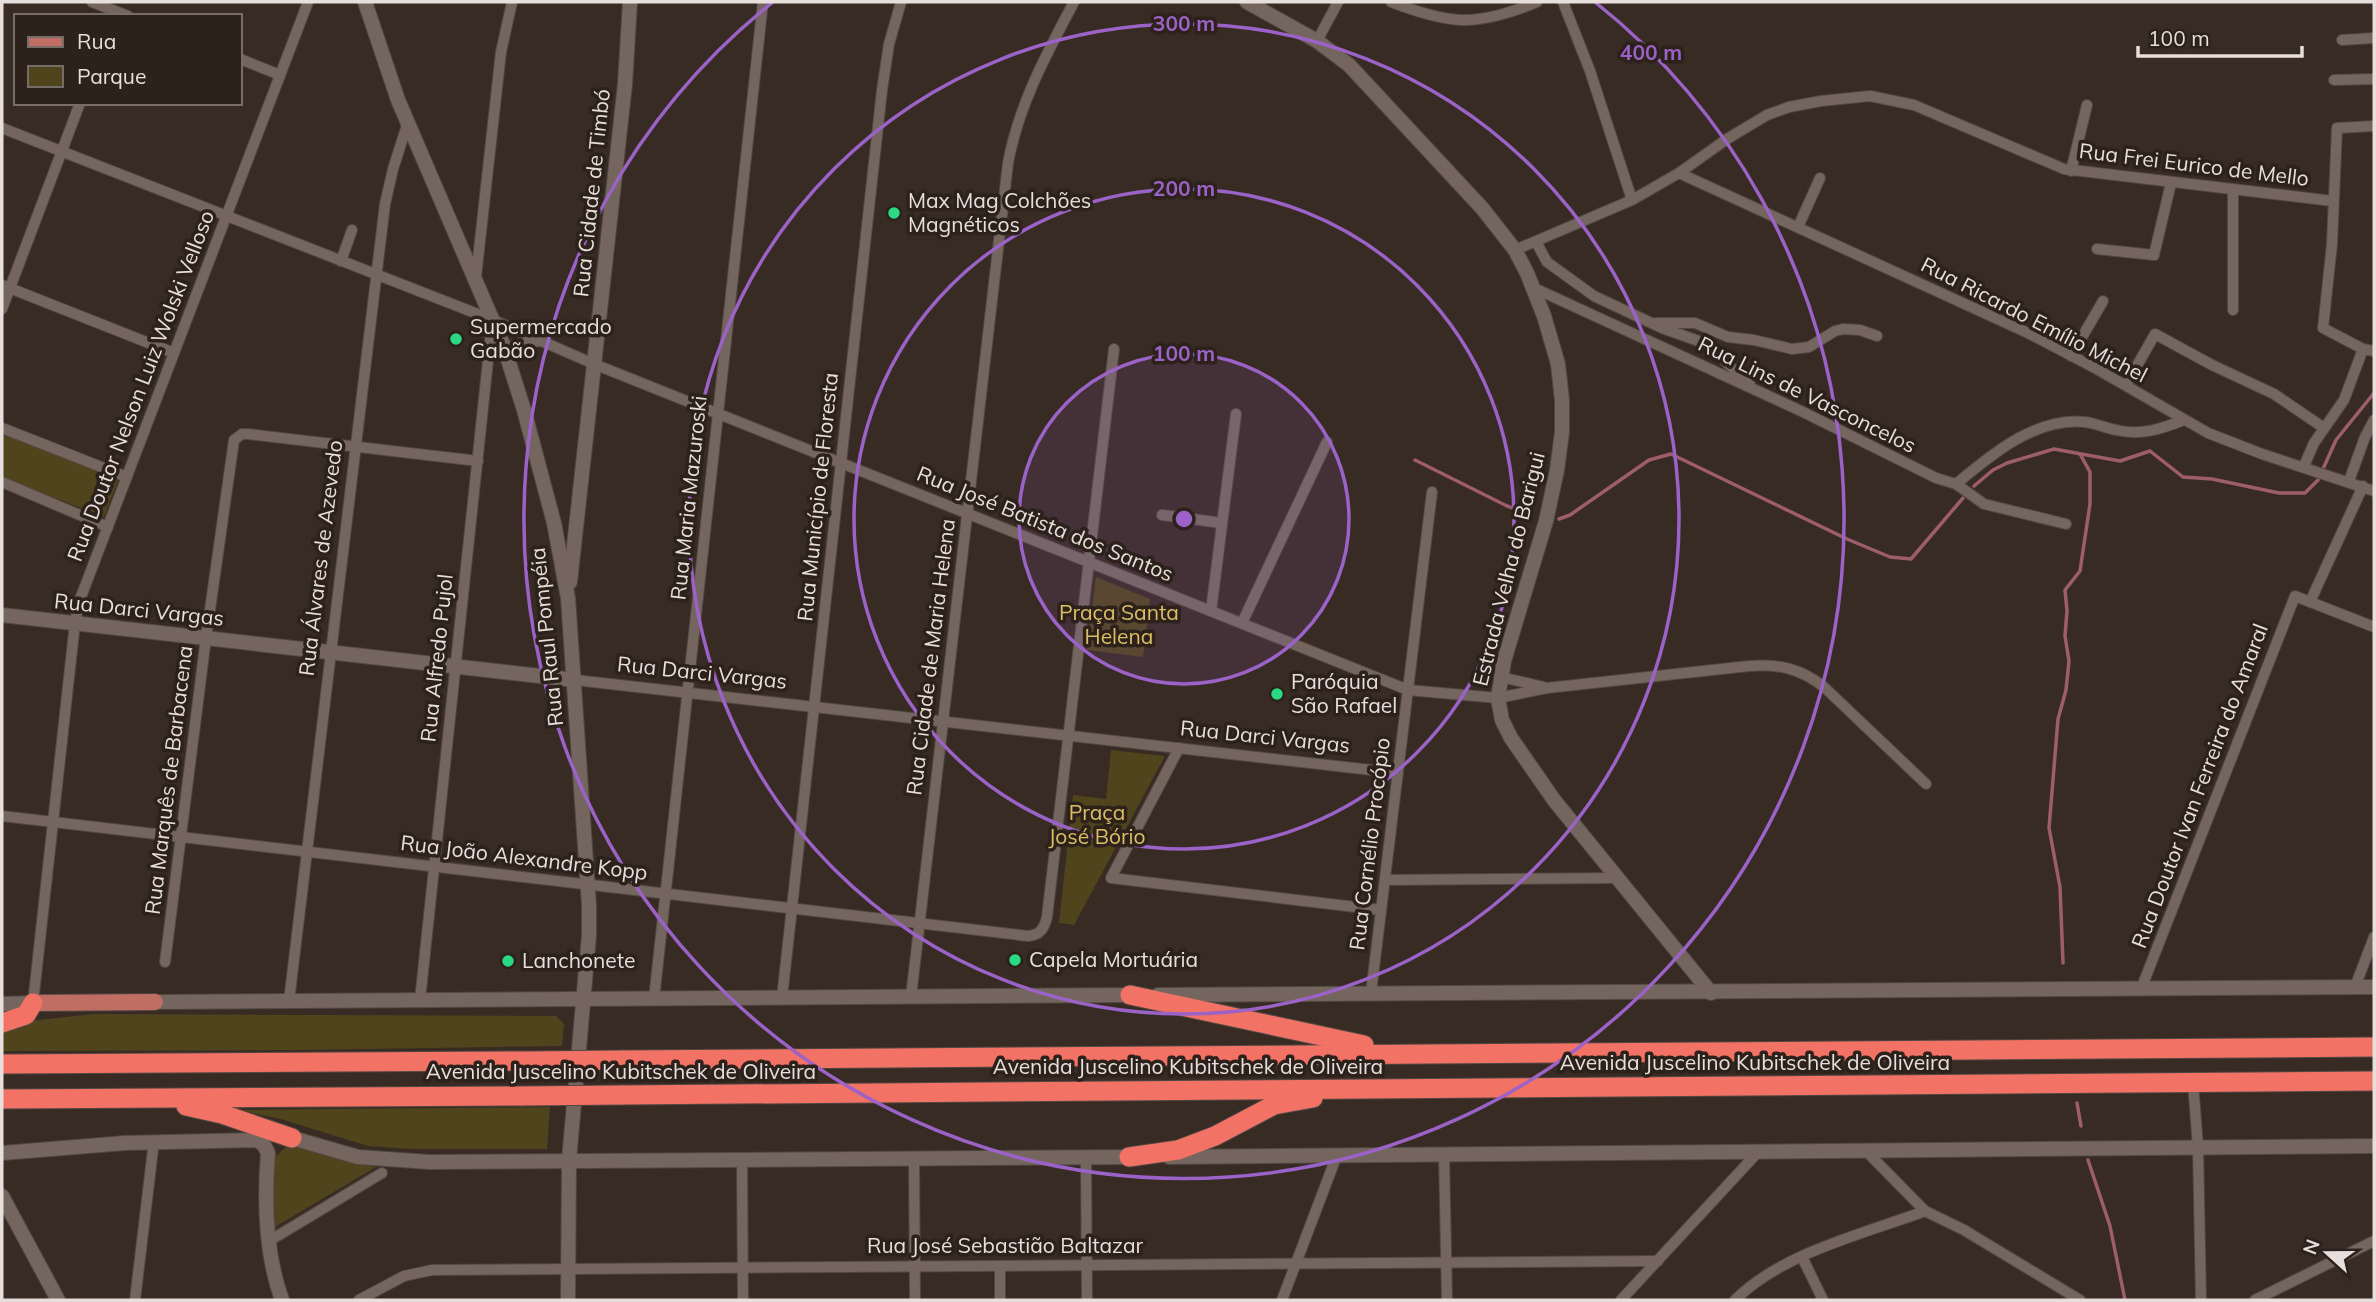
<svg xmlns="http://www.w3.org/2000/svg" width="2376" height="1302" viewBox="0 0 2376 1302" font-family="Mulish,sans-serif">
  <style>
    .green { fill: #50441d }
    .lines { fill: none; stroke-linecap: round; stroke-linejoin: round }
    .stream { stroke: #9e5d6b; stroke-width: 3.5 }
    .street-casing { stroke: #524843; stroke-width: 12 }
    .secondary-casing { stroke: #524843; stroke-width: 16 }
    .primary-casing { stroke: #524843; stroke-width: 18 }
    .highway-casing { stroke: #524843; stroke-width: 21 }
    .street { stroke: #74665f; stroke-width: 10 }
    .secondary { stroke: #74665f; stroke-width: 14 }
    .primary { stroke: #c06d63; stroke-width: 16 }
    .highway { stroke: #f27265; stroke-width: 19 }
    .highway-bridge-casing { stroke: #524843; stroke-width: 21; stroke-linecap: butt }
    .highway-bridge { stroke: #f27265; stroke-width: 19 }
    .ring { fill: none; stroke: #9b62c7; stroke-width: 3.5 }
    .poi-dot { fill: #2bd884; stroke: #2d211b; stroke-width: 2.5 }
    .labels { text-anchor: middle; stroke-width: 7; stroke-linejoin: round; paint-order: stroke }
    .street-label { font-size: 21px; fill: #e7dfdb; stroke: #2d211b }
    .poi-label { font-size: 21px; fill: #e7dfdb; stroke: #2d211b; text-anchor: start }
    .park-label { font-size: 21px; fill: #dcbf64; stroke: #2d211b }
    .centre { fill: #9b62c7; stroke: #2d211b; stroke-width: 3.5 }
    .ring-label { font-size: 21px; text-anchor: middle; font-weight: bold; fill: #9b62c7; stroke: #2d211b; stroke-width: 7; stroke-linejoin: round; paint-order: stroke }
  </style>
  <rect width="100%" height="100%" fill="#372b24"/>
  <g class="green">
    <polygon points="2,433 119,478 104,517 2,477"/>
    <polygon points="1096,577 1150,599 1143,657 1087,650"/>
    <polygon points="1111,750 1165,756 1074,925 1059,923 1073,795 1106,799"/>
    <polygon points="93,1014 556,1016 564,1024 562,1046 302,1050 2,1051 2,1028 29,1021"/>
    <polygon points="550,1107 547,1149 412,1149 368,1146 284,1120 239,1110"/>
    <polygon points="299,1146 351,1163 376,1167 273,1228 271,1211 274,1158 286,1147"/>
  </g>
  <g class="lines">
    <g class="stream">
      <polyline points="1415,460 1507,506 1529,514"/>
      <polyline points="1974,486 1993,470 2007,463 2054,449 2120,461 2150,451 2183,477 2212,479 2279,493 2305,493 2318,480 2336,440 2374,393"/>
      <polyline points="1559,519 1570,515 1649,460 1671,454 1847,539 1890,557 1911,559 1963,498"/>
      <polyline points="2063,963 2060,887 2049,828 2058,719 2066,690 2069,661 2065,636 2067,611 2065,590 2080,571 2090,504 2090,472 2080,454"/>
      <polyline points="2077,1103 2081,1126"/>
      <polyline points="2088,1160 2110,1226 2125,1300"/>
    </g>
    <g class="street-casing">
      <g id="street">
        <polyline points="92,2 128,16"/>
        <path d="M1391,2C1412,10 1438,19 1461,20C1485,21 1516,11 1537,2"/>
        <polyline points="1563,2 1590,71 1632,200"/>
        <polyline points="2342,40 2374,38"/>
        <polyline points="1317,41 1338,2"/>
        <polyline points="240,59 280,75"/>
        <polyline points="2334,80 2374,79"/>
        <polyline points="2374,126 2337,128 2332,244 2323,328 2363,349 2374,351"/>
        <path d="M2,128L493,320L594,364L1408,690L1498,698L1547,688L1749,666C1779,664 1800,668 1824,687L1926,784"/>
        <polyline points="2071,171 2087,105"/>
        <polyline points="1679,173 2028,333 2095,368 2208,433 2262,454 2374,491"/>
        <polyline points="2233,190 2233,310"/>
        <polyline points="1798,227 1820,178"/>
        <polyline points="1536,242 1547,262 1594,296 1662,328 1707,344 1750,385"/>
        <polyline points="2097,249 2154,255 2171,183"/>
        <polyline points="1515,250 1632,200 1679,173 1727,139 1767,115 1789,107 1821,101 1870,96 1914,105 2064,169 2333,201"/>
        <polyline points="341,261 352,230"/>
        <polyline points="476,277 501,52 512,2"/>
        <polyline points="2,285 174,353"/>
        <polyline points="1534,288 1801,411 1936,478 1956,484 1984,504 2066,524"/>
        <polyline points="2,309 80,103"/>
        <polyline points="1656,323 1695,323 1728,337 1754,340 1792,349 1809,347 1835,331 1843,329 1860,330 1877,336"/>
        <polyline points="504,347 539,341"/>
        <polyline points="2071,356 2103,301"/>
        <polyline points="2126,385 2155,334 2212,365 2274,394 2324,428"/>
        <polyline points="2,428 127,477"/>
        <polyline points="2304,466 2314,443 2344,400 2363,349"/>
        <polyline points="2349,481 2365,437 2374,420"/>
        <polyline points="2,482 108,527"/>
        <path d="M1956,484C1991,455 2035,417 2085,422C2095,423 2105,428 2116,430C2141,436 2161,429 2184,420"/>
        <polyline points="1162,515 1222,523"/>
        <polyline points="2310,602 2363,486"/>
        <polyline points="1211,611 1236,414"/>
        <polyline points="1242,623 1327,442"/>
        <polyline points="1501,677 1544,687"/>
        <polyline points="575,680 1398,773"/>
        <polyline points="1179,748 1111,878 1381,910"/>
        <path d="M2,816L1028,936C1040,935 1044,929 1047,917L1114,349"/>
        <polyline points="1385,880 1619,878"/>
        <polyline points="165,962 206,638 234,440 242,434 248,434 478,461"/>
        <polyline points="2355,987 2374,937"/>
        <polyline points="2141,989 2295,596 2374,627"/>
        <polyline points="1371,993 1432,492"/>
        <path d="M911,997L1008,163C1019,104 1046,55 1074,2"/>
        <polyline points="782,998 882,90 889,44 901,2"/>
        <polyline points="654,999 763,2"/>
        <polyline points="420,1000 492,323"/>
        <polyline points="289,1001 385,204 393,169 408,122"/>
        <polyline points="33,1003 75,623 79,602 308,2"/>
        <polyline points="2193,1083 2198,1147 2201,1300"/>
        <polyline points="1866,1151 1925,1211 1964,1230 2080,1300"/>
        <polyline points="1444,1154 1447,1300"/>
        <polyline points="1086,1157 1087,1300"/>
        <polyline points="914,1158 915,1300"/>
        <polyline points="742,1159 743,1300"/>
        <polyline points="269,1241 382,1173"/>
        <polyline points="1802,1257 1823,1300"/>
        <polyline points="1000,1266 1000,1300"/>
        <polyline points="135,1300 154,1141"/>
        <polyline points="359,1300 404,1276 432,1270 1658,1261"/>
        <polyline points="1282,1300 1337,1155"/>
        <polyline points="1621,1300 1759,1151"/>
        <path d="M1735,1300C1782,1253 1863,1234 1925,1211"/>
        <polyline points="2255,1300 2374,1241"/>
      </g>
    </g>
    <g class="secondary-casing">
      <g id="secondary">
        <polyline points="365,2 398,100 504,347 524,410 554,523 568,598 589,905 589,936 569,1160 568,1300"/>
        <polyline points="1247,2 1317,41 1349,65 1482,208 1515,250 1527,273 1544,316 1558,364 1562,400 1562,432 1557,470 1546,521 1504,661 1498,698 1502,720 1511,738 1554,800 1711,993"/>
        <polyline points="570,582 625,84 630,2"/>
        <polyline points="2,615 575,680"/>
        <polyline points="1158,995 2374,987"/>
        <polyline points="155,1002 1137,995"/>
        <polyline points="2,1004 33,1003"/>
        <polyline points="292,1138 358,1157 429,1162 1138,1157"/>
        <path d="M2,1153L125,1143L257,1140L264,1145L268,1153C264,1202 265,1253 282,1300"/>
        <polyline points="1169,1157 2374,1146"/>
        <polyline points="2,1196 58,1300"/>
      </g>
    </g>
    <g class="primary-casing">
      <polyline id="primary" points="33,1003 155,1002"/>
    </g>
    <g class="highway-casing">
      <g id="highway">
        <polyline points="1130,995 1364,1045"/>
        <polyline points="2,1023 26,1015 33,1003"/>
        <polyline points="623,1060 2374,1047"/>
        <polyline points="2,1064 529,1061"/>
        <polyline points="622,1095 2374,1081"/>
        <polyline points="2,1099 522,1096"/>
        <polyline points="186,1106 222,1114 292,1138"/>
        <polyline points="1129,1157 1178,1150 1215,1136 1274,1105 1313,1098"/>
      </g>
    </g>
    <use href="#street" class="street"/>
    <use href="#secondary" class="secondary"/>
    <use href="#primary" class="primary"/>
    <use href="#highway" class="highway"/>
    <g class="highway-bridge-casing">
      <g id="highway-bridge">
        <polyline points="529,1061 623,1060"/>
        <polyline points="522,1096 622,1095"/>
      </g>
    </g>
    <use href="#highway-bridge" class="highway-bridge"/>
  </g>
  <circle cx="1184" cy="519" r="165" fill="#9b62c7" fill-opacity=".12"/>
  <g class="ring">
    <circle cx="1184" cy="519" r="165"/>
    <circle cx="1184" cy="519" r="330"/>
    <circle cx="1184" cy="519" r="495"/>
    <path d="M1595 2A660 660 0 1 1 773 2"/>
  </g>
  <g class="poi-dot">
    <circle cx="894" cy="213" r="7"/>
    <circle cx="456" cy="339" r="7"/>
    <circle cx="1277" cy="694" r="7"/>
    <circle cx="1015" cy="960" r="7"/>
    <circle cx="508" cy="961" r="7"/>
  </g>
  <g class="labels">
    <g class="street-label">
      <text transform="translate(2194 165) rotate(7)" y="7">Rua Frei Eurico de Mello</text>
      <text transform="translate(592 193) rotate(-84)" y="7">Rua Cidade de Timbó</text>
      <text transform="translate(2034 320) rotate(27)" y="7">Rua Ricardo Emílio Michel</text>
      <text transform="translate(141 386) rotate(-69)" y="7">Rua Doutor Nelson Luiz Wolski Velloso</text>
      <text transform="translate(1807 395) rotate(26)" y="7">Rua Lins de Vasconcelos</text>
      <text transform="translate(818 497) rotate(-84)" y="7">Rua Município de Floresta</text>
      <text transform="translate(689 498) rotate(-84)" y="7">Rua Maria Mazuroski</text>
      <text transform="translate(1045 524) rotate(22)" y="7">Rua José Batista dos Santos</text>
      <text transform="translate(321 558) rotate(-83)" y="7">Rua Álvares de Azevedo</text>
      <text transform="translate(1509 569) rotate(-76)" y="7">Estrada Velha do Barigui</text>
      <text transform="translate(139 610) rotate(6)" y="7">Rua Darci Vargas</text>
      <text transform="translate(547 637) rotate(-96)" y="7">Rua Raul Pompéia</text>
      <text transform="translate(931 657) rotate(-83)" y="7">Rua Cidade de Maria Helena</text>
      <text transform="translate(437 658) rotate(-84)" y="7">Rua Alfredo Pujol</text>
      <text transform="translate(702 673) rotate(6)" y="7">Rua Darci Vargas</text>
      <text transform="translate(1265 737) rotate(6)" y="7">Rua Darci Vargas</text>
      <text transform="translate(169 780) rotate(-83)" y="7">Rua Marquês de Barbacena</text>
      <text transform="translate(2200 786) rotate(-69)" y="7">Rua Doutor Ivan Ferreira do Amaral</text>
      <text transform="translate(1370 844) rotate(-83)" y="7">Rua Cornélio Procópio</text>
      <text transform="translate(524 858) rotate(7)" y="7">Rua João Alexandre Kopp</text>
      <text x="1755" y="1070">Avenida Juscelino Kubitschek de Oliveira</text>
      <text x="1188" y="1074">Avenida Juscelino Kubitschek de Oliveira</text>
      <text x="621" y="1079">Avenida Juscelino Kubitschek de Oliveira</text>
      <text x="1005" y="1253">Rua José Sebastião Baltazar</text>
    </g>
    <g class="poi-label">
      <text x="908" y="208">Max Mag Colchões<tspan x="908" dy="24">Magnéticos</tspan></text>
      <text x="470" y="334">Supermercado<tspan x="470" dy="24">Gabão</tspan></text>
      <text x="1291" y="689">Paróquia<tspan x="1291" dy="24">São Rafael</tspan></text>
      <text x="1029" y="967">Capela Mortuária</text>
      <text x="522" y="968">Lanchonete</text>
    </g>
    <g class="park-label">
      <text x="1119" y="620">Praça Santa<tspan x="1119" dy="24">Helena</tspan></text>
      <text x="1097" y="820">Praça<tspan x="1097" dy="24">José Bório</tspan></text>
    </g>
  </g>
  <circle cx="1184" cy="519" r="10" class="centre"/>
  <g class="ring-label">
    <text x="1184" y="31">300 m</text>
    <text x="1651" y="60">400 m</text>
    <text x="1184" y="196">200 m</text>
    <text x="1184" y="361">100 m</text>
  </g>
  <rect width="2376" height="1302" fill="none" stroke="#e7dfdb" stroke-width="7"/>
  <rect x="14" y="14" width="228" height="91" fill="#2d211b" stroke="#776d68" stroke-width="2"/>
  <rect x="28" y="37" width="35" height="10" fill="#c06d63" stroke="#776d68" stroke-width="2"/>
  <text x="77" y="49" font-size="21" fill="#e7dfdb">Rua</text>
  <rect x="28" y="66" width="35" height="21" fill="#50441d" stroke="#776d68" stroke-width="2"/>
  <text x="77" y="84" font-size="21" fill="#e7dfdb">Parque</text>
  <g transform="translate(2327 1253) rotate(291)" stroke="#2d211b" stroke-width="5" paint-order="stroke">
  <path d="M0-5L12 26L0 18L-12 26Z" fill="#e7dfdb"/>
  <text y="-10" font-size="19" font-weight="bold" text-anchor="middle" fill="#e7dfdb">N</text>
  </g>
  <path d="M2138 46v10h164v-10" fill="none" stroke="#e7dfdb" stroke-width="3.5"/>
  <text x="2148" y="46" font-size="21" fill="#e7dfdb" stroke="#2d211b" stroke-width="5" paint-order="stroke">100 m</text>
</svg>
